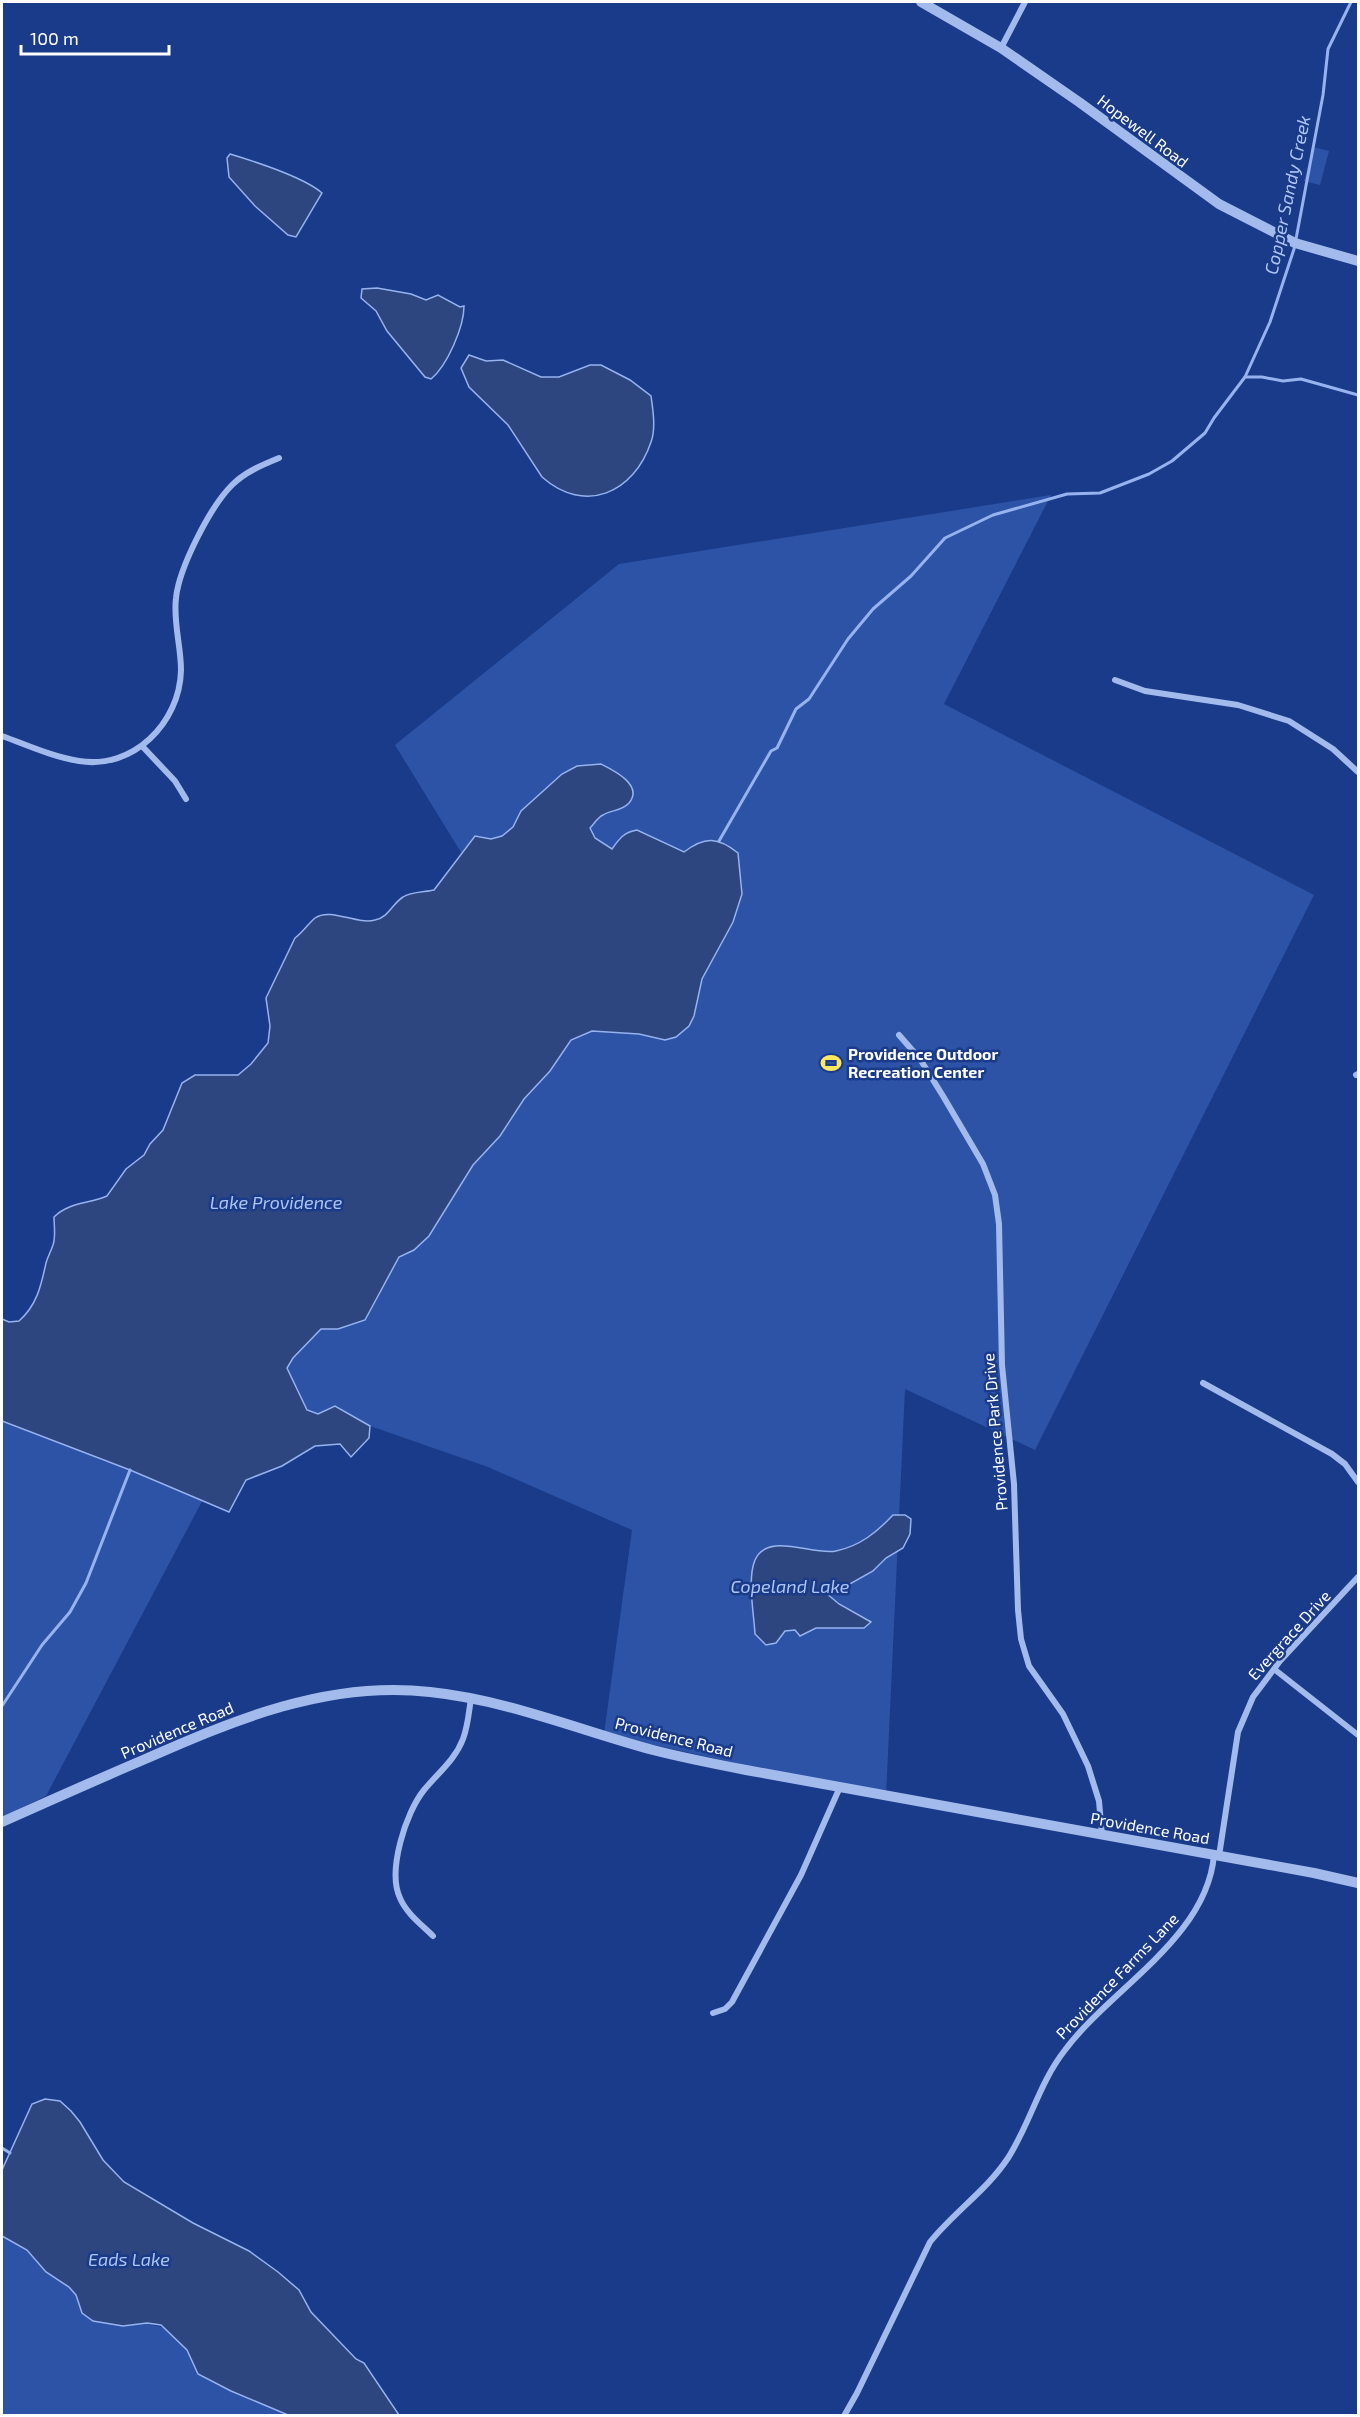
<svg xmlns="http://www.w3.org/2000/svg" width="1360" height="2417" viewBox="0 0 1360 2417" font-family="'Exo 2',sans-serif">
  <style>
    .green { fill: #2d53a7 }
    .water { fill: #2d4680; stroke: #96b3ef; stroke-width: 1.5 }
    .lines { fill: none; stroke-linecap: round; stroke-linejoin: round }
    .stream { stroke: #96b3ef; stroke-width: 3 }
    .minor { stroke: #a3baed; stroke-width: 6 }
    .tertiary { stroke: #a3baed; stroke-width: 10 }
    .labels { text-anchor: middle; stroke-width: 5; stroke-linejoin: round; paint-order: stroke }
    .street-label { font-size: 16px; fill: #fff; stroke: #1a3b89 }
    .poi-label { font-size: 16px; font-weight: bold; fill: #fff; stroke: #1a3b89; text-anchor: start }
    .water-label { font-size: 18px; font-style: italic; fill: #afc5f4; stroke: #1a3b89 }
  </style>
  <rect width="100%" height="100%" fill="#1a3b89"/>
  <g class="green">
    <polygon points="1313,147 1329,151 1320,185 1304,181"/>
    <path d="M1051,495L944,704L1314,895L1035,1450L905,1389L886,1796L604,1734L632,1530L488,1467L370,1426C352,1413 328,1418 307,1410L287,1368L293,1358L321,1329H338L365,1319L399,1257L414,1250L429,1236L473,1165L500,1136L524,1099L550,1071L571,1040L592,1031L639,1034L665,1040L694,1016L702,979L733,922L742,894L694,844L684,852L672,847L620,837L612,849L595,838L590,828L603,815L620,809L601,764L577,766L521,811L513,827L502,836L491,839L475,836L462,854L395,745L619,564Z"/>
    <polygon points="2,1415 103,1461 208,1490 46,1796 2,1817"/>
    <polygon points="2,2223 125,2319 170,2329 341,2415 2,2415"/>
  </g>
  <g class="water">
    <path d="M230,154C253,161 305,178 322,193L296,237L288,235L255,206L229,177L227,158Z"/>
    <path d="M377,288L411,294L426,300L438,295L460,307L464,306C464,327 447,366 431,379L425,377L387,331L376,311L361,298L362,289Z"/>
    <path d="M469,355L486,361L503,360L541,377H559L590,365H601L630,380L651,396C653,410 656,429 651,442C634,493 585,515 542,477L508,425L469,387L461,368Z"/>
    <path d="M601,764C613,770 644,785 629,803C622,811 611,810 603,815C598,817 594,824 590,828L595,838L612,849C619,839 624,832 637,830L684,852C705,836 718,837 738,853L742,894L733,922L702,979L694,1016L689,1026L676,1037L665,1040L639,1034L592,1031L571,1040L550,1071L524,1099L500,1136L473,1165L429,1236L414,1250L399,1257L365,1320L338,1329H321L293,1358L287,1368L307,1410L318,1414L335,1406L370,1426L369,1438L351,1457L340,1444L315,1446L282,1466L246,1480L229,1512L130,1470L2,1421V1319L9,1322L19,1321C37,1305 41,1286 46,1263C48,1256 51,1251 53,1245C56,1237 54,1226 54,1217C69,1202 89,1204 107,1196L126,1169L144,1155L150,1144L163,1130L182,1083L195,1075H238L251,1064L268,1043L270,1026L266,998L295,938C303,932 308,924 315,918C331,907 356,925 375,920C389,917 392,904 403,897C410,892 426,892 434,890L475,836L491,839L502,836L513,827L521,811L562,774L577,766Z"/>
    <path d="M893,1515H905L911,1519L910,1534L903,1548L886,1558L873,1571L841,1589L833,1590L826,1593L839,1604L871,1622L864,1628H816L800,1636L795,1630L785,1631L776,1643L766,1645L755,1634C754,1614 747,1579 755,1560C768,1531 813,1556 836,1551C860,1546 877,1532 893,1515Z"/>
    <polygon points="45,2099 60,2101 71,2111 80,2122 103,2160 124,2182 193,2223 249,2251 278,2272 299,2290 311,2312 356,2359 364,2363 399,2415 288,2415 231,2391 198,2374 187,2350 161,2325 147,2323 123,2326 93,2321 82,2313 76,2295 69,2287 46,2272 27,2250 2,2236 2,2170 32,2104"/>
  </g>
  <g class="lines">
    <g class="stream">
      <polyline points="1296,239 1323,95 1328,49 1351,2"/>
      <polyline points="1245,377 1262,377 1283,381 1301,379 1358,395"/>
      <polyline points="719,841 771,751 777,748 796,709 809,699 848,639 873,609 911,576 945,538 993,515 1067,494 1100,493 1149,474 1172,461 1205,433 1214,418 1245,377 1270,322 1295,246"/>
      <polyline points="2,1706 42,1645 70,1612 86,1583 130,1470"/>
      <polyline points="2,2148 10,2153"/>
    </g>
    <g class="minor">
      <polyline points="1001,48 1025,2"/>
      <polyline points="1115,680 1145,691 1238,705 1289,721 1333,749 1358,772"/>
      <path d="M2,736C27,745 53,757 79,761C133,770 180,723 181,670C181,646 173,622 176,598C179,568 210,507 232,485C245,472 262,465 279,458"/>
      <polyline points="142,746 175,781 186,799"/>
      <polyline points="899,1035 920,1059 943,1096 983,1164 995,1195 999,1224 1002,1365 1014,1484 1018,1610 1021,1639 1029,1666 1063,1714 1088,1766 1099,1801 1102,1835"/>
      <polyline points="1356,1075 1358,1074"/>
      <polyline points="1203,1383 1332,1454 1345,1464 1358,1482"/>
      <polyline points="1274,1669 1358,1735"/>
      <polyline points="1219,1856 1238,1732 1253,1697 1280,1661 1358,1577"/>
      <path d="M433,1936C422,1925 406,1913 400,1898C387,1871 406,1812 424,1790C438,1773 455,1760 463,1739C468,1726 469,1711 471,1698"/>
      <polyline points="713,2013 725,2009 732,2002 801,1875 840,1787"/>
      <path d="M844,2416L857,2393L930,2242C954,2212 987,2190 1008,2158C1030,2124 1039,2083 1065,2050C1111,1988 1207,1938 1214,1855"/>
    </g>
    <g class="tertiary">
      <polyline points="921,2 1001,48 1079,102 1219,204 1295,243 1358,261"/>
      <path d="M2,1822C49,1801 96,1780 143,1760C234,1720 328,1680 430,1692C507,1700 579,1730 653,1750C684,1758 715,1764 746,1770L1314,1873L1358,1883"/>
    </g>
  </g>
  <defs>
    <g id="stadium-bare" transform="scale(1.62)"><path d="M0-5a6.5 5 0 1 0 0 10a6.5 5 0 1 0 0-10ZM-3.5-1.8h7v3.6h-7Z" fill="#ffe75f" stroke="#1a3b89" stroke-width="2.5" paint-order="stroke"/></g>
  </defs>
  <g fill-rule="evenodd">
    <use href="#stadium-bare" x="831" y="1063"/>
  </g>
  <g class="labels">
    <g class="street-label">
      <text transform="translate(1143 131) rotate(37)" y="6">Hopewell Road</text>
      <text transform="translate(995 1432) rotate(-95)" y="6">Providence Park Drive</text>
      <text transform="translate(1289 1635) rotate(-48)" y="6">Evergrace Drive</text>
      <text transform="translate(177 1730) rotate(-23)" y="6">Providence Road</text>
      <text transform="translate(674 1737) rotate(14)" y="6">Providence Road</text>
      <text transform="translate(1150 1828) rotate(10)" y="6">Providence Road</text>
      <text transform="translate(1117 1976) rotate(-46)" y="6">Providence Farms Lane</text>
    </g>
    <g class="poi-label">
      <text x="848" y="1060">Providence Outdoor<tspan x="848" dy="18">Recreation Center</tspan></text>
    </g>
    <g class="water-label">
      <text transform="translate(1288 195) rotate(-78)" y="6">Copper Sandy Creek</text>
      <text x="276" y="1209">Lake Providence</text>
      <text x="790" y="1593">Copeland Lake</text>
      <text x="129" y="2266">Eads Lake</text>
    </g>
  </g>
  <rect width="1360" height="2417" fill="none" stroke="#ffffff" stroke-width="6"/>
  <path d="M21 45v9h148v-9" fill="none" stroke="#ffffff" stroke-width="3"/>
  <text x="30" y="45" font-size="18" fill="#ffffff" stroke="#1a3b89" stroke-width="4.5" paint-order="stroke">100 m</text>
</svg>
